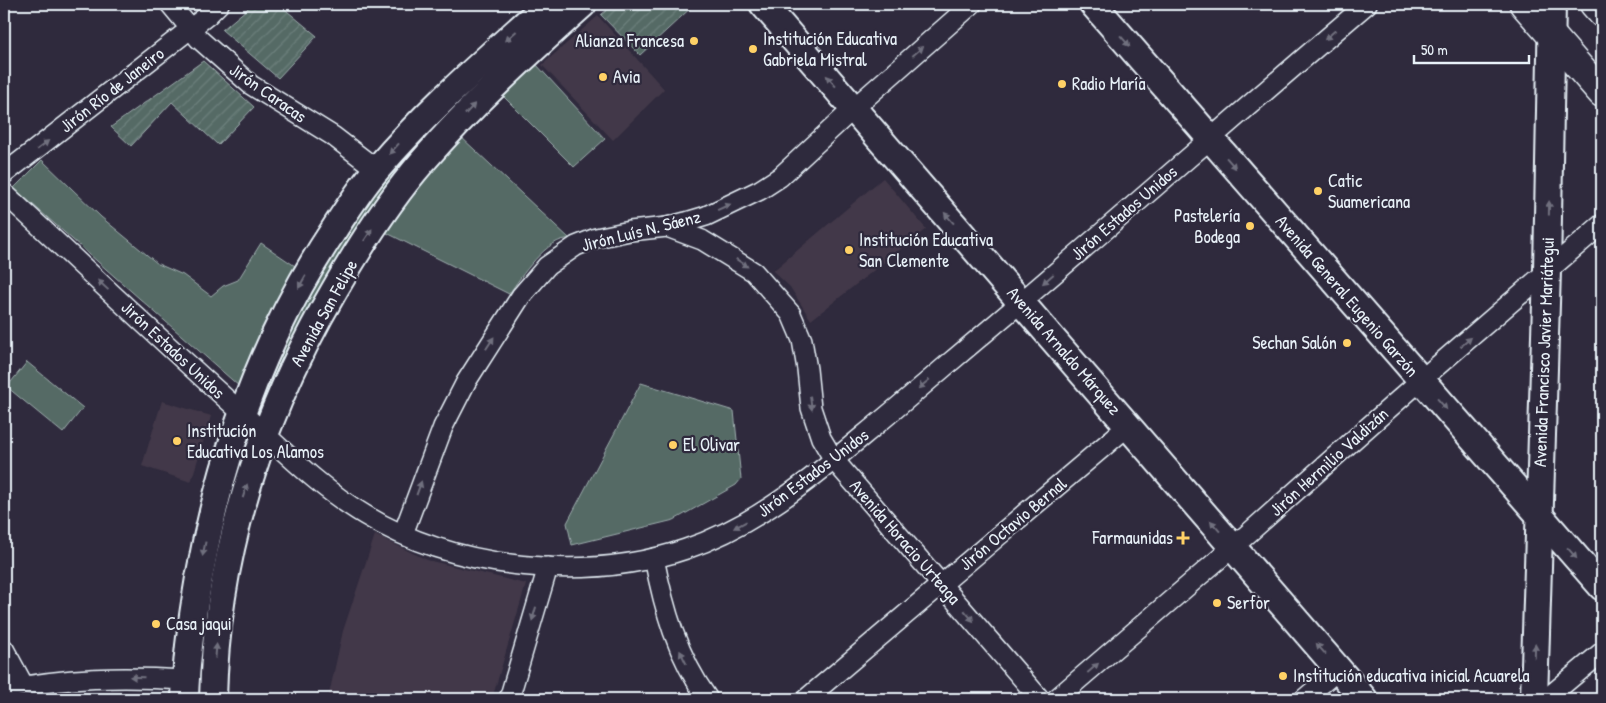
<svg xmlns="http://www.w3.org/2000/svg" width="1606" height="703" viewBox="0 0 1606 703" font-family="'Patrick Hand',sans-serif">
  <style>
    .built { fill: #433949 }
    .green { fill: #556a65; stroke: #9eaeae }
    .garden { fill: url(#garden-furrows); stroke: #9eaeae }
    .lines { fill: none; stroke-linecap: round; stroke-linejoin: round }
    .street-casing { stroke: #e8f1f8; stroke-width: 22 }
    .secondary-casing { stroke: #e8f1f8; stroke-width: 30 }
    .primary-casing { stroke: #e8f1f8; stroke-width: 31 }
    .street { stroke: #2f2a3d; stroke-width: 19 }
    .secondary { stroke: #2f2a3d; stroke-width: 26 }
    .primary { stroke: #2f2a3d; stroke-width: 28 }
    .oneway { fill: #70707e }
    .poi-dot { fill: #ffd166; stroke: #2f2a3d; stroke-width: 2 }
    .labels { text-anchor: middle; stroke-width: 4.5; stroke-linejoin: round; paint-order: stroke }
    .poi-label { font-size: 18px; fill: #e8f1f8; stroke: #2f2a3d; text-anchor: start }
    .street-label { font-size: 18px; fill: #e8f1f8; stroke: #2f2a3d }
  </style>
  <defs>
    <pattern id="garden-furrows" width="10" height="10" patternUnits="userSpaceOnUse" patternTransform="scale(1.25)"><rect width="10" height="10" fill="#556a65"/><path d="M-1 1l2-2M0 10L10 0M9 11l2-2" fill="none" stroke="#6d807c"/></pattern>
  </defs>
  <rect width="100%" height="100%" fill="#2f2a3d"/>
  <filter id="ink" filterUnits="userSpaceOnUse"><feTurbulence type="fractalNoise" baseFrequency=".02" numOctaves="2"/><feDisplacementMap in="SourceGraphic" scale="10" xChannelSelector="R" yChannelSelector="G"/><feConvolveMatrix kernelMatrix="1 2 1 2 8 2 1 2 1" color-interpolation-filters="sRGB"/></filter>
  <g filter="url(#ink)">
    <g class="built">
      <polygon points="598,16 664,89 613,140 542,65"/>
      <polygon points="883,178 926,229 811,320 790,287 773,271"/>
      <polygon points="162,401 211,416 191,482 142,466"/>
      <polygon points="375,535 427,560 526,584 492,699 328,699 343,631"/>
    </g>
    <g class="green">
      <polygon points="561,4 575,4 405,175 272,409 257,399 283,340 347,223 472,82"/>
      <polygon points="535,63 605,139 574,167 501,94"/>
      <path d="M460,136L570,239C548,236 520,278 509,294L385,232L399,210Z"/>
      <polygon points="42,160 101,217 158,264 183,275 211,296 223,286 238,280 261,243 298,268 240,387 14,188"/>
      <polygon points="27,362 83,408 63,433 7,387"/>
      <polygon points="641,383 734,411 741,479 736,485 674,520 572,545 567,523"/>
    </g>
    <g class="garden">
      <polygon points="253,4 283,4 281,6 317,36 278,78 222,30"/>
      <polygon points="614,4 695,4 640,55 601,15"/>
      <polygon points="203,61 254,107 218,145 172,102 131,146 111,127"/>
    </g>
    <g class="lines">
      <g class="street-casing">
        <g id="street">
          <polyline points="170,4 199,39 251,85 333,136 376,169"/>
          <polyline points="4,174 208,15 219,4"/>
          <path d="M4,193C83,266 161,341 241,412C281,448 319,488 365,515C456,570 586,583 686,549C754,526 809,481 864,435C892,412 920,388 948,364C1089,246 1227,123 1367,4"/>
          <polyline points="667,227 702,240 754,272 791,314 802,340 807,369 811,408 821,438 834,460 1040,699"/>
          <polyline points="403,534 443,427 466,382 521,296 547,266 576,246 596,238 630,231 667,227 686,222 706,216 760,190 780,177 854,108 972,4"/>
          <path d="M654,558C664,609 677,656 708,699"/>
          <polyline points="4,649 24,686"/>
          <path d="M4,690C65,677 123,676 185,680"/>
          <polyline points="509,699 548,567"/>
          <polyline points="806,699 1128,426"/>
          <polyline points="1056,699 1233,547 1421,380 1602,224"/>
          <polyline points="1304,699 1339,669"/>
          <polyline points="1546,699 1602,652"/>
        </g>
      </g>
      <g class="secondary-casing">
        <g id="secondary">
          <polyline points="763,4 1364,699"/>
          <polyline points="1093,4 1602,587"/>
          <path d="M185,699C186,658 192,618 199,578C221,454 265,333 335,228C349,207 362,186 378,168C429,108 489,57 547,4"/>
          <path d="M213,699C216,553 262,414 335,289C361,244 389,200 423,161C472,104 527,54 583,4"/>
          <polyline points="1534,699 1547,270 1552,4"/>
        </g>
      </g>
      <g class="primary-casing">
        <g id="primary">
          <polyline points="1524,4 1602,93"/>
          <polyline points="1594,4 1602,13"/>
        </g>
      </g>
      <use href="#street" class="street"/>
      <use href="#secondary" class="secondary"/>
      <use href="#primary" class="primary"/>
    </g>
    <defs><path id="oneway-solid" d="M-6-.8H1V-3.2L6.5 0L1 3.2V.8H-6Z" transform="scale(1.25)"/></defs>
    <g class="oneway">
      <use href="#oneway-solid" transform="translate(1330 35) rotate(139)"/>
      <use href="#oneway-solid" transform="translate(511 36) rotate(138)"/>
      <use href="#oneway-solid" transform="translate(1125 41) rotate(49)"/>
      <use href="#oneway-solid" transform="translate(918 51) rotate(-41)"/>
      <use href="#oneway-solid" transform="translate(831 81) rotate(-131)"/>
      <use href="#oneway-solid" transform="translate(470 109) rotate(-47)"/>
      <use href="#oneway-solid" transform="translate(43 145) rotate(-38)"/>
      <use href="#oneway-solid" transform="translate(394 149) rotate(132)"/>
      <use href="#oneway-solid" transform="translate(1231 163) rotate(49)"/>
      <use href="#oneway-solid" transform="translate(724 207) rotate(-24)"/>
      <use href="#oneway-solid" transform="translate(1549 208) rotate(-89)"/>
      <use href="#oneway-solid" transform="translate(949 218) rotate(-131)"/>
      <use href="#oneway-solid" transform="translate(368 235) rotate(-57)"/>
      <use href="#oneway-solid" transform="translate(742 263) rotate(34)"/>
      <use href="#oneway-solid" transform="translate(1048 279) rotate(139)"/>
      <use href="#oneway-solid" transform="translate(302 282) rotate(119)"/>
      <use href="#oneway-solid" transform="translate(103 285) rotate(-137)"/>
      <use href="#oneway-solid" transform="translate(1466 342) rotate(-41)"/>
      <use href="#oneway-solid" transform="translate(490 343) rotate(-57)"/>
      <use href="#oneway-solid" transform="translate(924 384) rotate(140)"/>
      <use href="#oneway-solid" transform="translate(811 403) rotate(82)"/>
      <use href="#oneway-solid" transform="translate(1442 404) rotate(49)"/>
      <use href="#oneway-solid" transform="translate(419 488) rotate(-70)"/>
      <use href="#oneway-solid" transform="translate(245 491) rotate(-72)"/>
      <use href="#oneway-solid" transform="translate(740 525) rotate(152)"/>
      <use href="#oneway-solid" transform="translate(1215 526) rotate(-131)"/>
      <use href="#oneway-solid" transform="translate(204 549) rotate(102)"/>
      <use href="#oneway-solid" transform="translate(1572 553) rotate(49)"/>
      <use href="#oneway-solid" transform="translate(534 614) rotate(106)"/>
      <use href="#oneway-solid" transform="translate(969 616) rotate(50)"/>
      <use href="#oneway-solid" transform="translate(1321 649) rotate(-131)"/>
      <use href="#oneway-solid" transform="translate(216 651) rotate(-85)"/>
      <use href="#oneway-solid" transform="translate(1535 651) rotate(-88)"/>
      <use href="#oneway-solid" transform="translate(683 657) rotate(-116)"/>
      <use href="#oneway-solid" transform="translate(1093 668) rotate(-41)"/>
      <use href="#oneway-solid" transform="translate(137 677) rotate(-178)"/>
    </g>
  </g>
  <g class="poi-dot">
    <circle cx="694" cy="41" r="5"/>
    <circle cx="753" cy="49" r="5"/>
    <circle cx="603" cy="77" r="5"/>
    <circle cx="1062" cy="84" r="5"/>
    <circle cx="1318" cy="191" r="5"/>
    <circle cx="1250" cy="226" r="5"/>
    <circle cx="849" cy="250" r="5"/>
    <circle cx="1347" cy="343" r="5"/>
    <circle cx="177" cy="441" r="5"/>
    <circle cx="673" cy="445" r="5"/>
    <path d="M1180.5 530.5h5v5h5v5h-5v5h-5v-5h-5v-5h5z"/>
    <circle cx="1217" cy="603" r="5"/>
    <circle cx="156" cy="624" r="5"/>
    <circle cx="1283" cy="676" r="5"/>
  </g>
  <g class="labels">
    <g class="poi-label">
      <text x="763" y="45">Institución Educativa<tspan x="763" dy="21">Gabriela Mistral</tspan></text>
      <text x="684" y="47" text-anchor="end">Alianza Francesa</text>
      <text x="613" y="83">Avia</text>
      <text x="1072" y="90">Radio María</text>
      <text x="1328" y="187">Catic<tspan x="1328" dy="21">Suamericana</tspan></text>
      <text x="1240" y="222" text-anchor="end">Pastelería<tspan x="1240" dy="21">Bodega</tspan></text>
      <text x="859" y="246">Institución Educativa<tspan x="859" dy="21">San Clemente</tspan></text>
      <text x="1337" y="349" text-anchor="end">Sechan Salón</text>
      <text x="187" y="437">Institución<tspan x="187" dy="21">Educativa Los Alamos</tspan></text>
      <text x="683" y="451">El Olivar</text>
      <text x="1173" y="544" text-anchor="end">Farmaunidas</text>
      <text x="1227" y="609">Serfor</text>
      <text x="166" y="630">Casa jaqui</text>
      <text x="1293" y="682">Institución educativa inicial Acuarela</text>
    </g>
    <g class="street-label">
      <text transform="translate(112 90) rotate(-38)" y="6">Jirón Río de Janeiro</text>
      <text transform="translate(268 93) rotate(35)" y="6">Jirón Caracas</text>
      <text transform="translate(1124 213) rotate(-41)" y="6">Jirón Estados Unidos</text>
      <text transform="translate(641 231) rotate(-14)" y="6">Jirón Luís N. Sáenz</text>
      <text transform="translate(1347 296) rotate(49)" y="6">Avenida General Eugenio Garzón</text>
      <text transform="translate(324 313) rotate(-61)" y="6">Avenida San Felipe</text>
      <text transform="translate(173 350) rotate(43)" y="6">Jirón Estados Unidos</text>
      <text transform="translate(1064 351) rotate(49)" y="6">Avenida Arnaldo Márquez</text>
      <text transform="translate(1544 352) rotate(-88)" y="6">Avenida Francisco Javier Mariátegui</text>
      <text transform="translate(1329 462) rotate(-42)" y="6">Jirón Hermilio Valdizán</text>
      <text transform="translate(813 473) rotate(-37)" y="6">Jirón Estados Unidos</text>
      <text transform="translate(1013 524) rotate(-40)" y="6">Jirón Octavio Bernal</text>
      <text transform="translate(905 542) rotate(49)" y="6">Avenida Horacio Urteaga</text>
    </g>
  </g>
  <rect width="1606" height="703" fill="none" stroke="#2f2a3d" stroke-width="20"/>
  <rect x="10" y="10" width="1586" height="683" fill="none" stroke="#e8f1f8" stroke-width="2" filter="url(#ink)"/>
  <path d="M1414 55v8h115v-8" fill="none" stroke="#e8f1f8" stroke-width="2.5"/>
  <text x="1421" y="55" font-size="15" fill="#e8f1f8" stroke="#2f2a3d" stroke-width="4" paint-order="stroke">50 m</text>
</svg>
